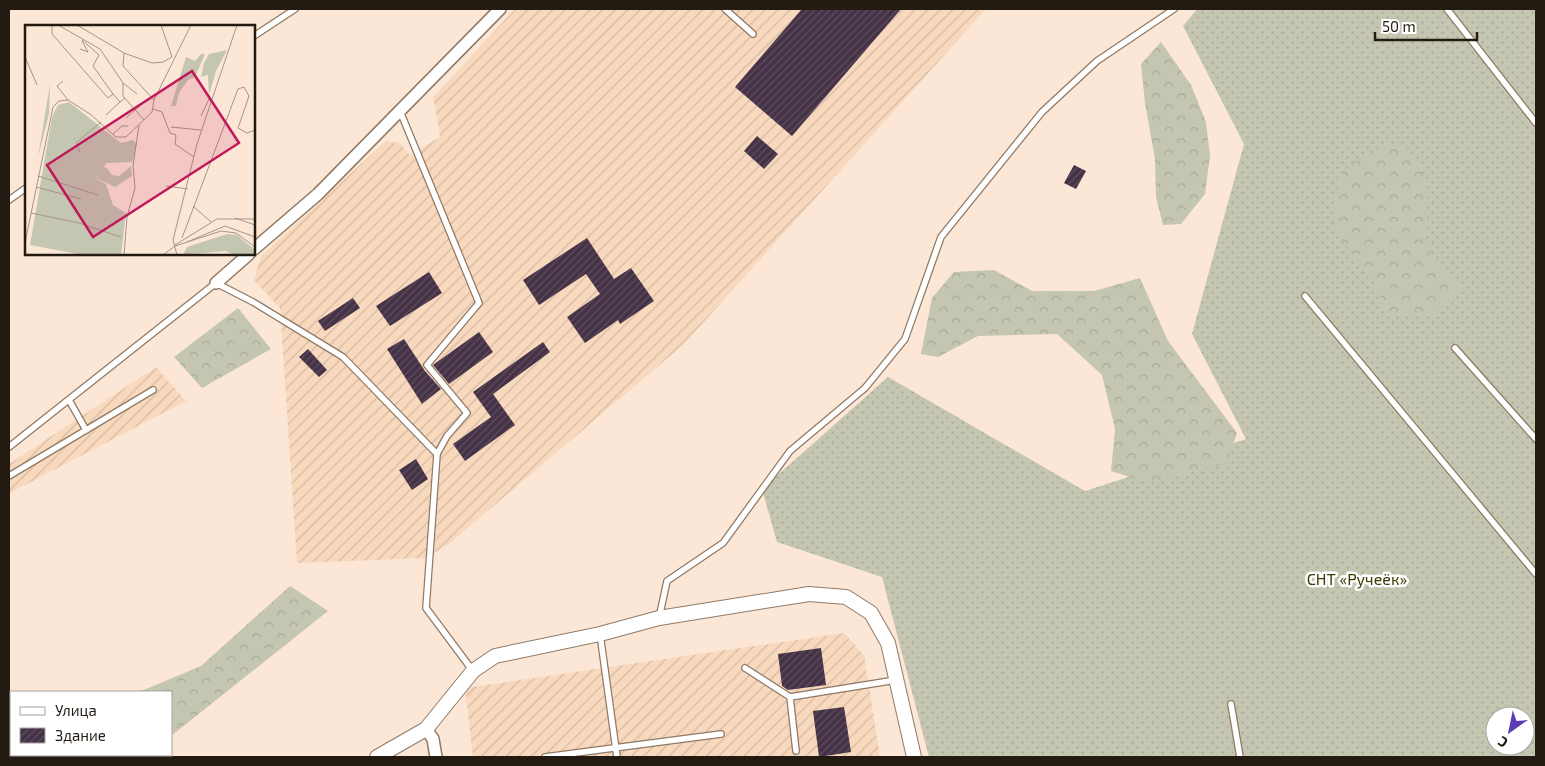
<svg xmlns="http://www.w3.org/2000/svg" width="1545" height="766" viewBox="0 0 1545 766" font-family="'Exo 2',sans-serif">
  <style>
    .industrial { fill: url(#industrial-furrows) }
    .grass { fill: url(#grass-dots); fill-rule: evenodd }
    .forest { fill: url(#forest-crowns) }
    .building { fill: url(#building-hatch) }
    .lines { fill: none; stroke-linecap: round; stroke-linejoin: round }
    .service-casing { stroke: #907965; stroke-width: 8 }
    .minor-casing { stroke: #907965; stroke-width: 14 }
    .tertiary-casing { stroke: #907965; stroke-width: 16 }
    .service { stroke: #fff; stroke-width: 5.5 }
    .minor { stroke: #fff; stroke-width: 11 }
    .tertiary { stroke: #fff; stroke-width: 14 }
    .labels { text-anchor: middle; stroke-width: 5; stroke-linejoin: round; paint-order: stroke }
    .park-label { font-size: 16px; fill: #3b3b02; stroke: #fff }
    .inset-road { fill: none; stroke: #a59588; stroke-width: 1 }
    .view { fill: #c2185b; fill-opacity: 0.15; stroke: #c2185b; stroke-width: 2.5 }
    .inset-edge { fill: none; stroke: #231a12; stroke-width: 2.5 }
  </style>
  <defs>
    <pattern id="industrial-furrows" width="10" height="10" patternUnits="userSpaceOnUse" patternTransform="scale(1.25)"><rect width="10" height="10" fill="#f9d9be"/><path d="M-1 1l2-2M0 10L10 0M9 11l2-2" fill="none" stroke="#d5baa2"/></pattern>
    <pattern id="grass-dots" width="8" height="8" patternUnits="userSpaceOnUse" patternTransform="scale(1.25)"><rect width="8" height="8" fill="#c4c6b1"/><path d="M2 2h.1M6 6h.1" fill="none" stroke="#a8aa97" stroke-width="1.8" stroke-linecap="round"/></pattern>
    <pattern id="forest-crowns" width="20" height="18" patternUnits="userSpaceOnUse" patternTransform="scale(1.25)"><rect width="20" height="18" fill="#c4c6b1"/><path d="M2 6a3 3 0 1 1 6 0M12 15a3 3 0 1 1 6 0" fill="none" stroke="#a8aa97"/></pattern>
    <pattern id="building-hatch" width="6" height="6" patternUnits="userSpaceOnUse" patternTransform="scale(1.25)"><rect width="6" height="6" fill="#453246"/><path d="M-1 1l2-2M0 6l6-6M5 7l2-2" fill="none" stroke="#5d4d5d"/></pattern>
  </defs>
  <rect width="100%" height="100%" fill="#fce7d6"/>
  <g class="industrial">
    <polygon points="515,9 986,9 683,345 450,543 426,558 297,563 280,308 254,280 261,256 386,141 400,143 410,155 440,137 433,97"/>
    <polygon points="156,367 186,401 10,493 9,464"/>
    <polygon points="844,633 864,655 880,757 473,757 465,688"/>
  </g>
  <path class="grass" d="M1197,9H1536V757H929L882,577L777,542L762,489L888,377L1085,491L1246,439L1192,334L1244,144L1183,26ZM1495,716H1525V746H1495Z"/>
  <g class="forest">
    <polygon points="1161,42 1191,85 1206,122 1210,156 1205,194 1181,224 1163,225 1156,197 1155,159 1145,103 1141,64"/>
    <polygon points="1403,143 1413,154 1428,187 1426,238 1434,261 1460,288 1430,316 1391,314 1383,305 1372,276 1336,233 1335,197 1343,171 1370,151"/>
    <polygon points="994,270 1032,291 1094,291 1140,278 1168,341 1237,433 1227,463 1149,483 1111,471 1115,429 1102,375 1057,334 978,336 938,357 921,354 932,298 954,272"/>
    <polygon points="238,308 271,349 202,388 174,357"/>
    <polygon points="290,586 328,611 171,736 171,692 139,692 201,666"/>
    <polygon points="9,705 11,705 11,755 148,755 145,757 9,757"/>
  </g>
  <g class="building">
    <polygon points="802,9 901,9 792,136 735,87"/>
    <polygon points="757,136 778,154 764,169 744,151"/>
    <polygon points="1074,165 1086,171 1076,189 1064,183"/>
    <polygon points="587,238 614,279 631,268 654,301 620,324 618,320 585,343 567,317 600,294 586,274 539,305 523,280"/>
    <polygon points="429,272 442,293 390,326 376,306"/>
    <polygon points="353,298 360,308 325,331 318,321"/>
    <polygon points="479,332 493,352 449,384 433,365"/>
    <polygon points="404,339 425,371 441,389 422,404 387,349"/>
    <polygon points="543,342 550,352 493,394 515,425 465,461 453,444 491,417 473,392"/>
    <polygon points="308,349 327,370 319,377 299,357"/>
    <polygon points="416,459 428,479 412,490 399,470"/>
    <polygon points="821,648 826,685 788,690 782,686 778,654"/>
    <polygon points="844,707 851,752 819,757 813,711"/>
  </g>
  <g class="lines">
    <g class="service-casing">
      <g id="service">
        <polyline points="725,9 753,34"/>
        <polyline points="1447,9 1536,123"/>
        <polyline points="254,36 295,9"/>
        <polyline points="400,111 479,303 427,365 467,413 447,436 437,454 426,608 473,671"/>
        <polyline points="9,200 26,188"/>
        <polyline points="1305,296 1536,574"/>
        <polyline points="1455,348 1536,439"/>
        <polyline points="69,400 86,430"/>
        <polyline points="9,447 216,283 253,302 343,357 437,454"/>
        <polyline points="9,476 153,390"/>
        <polyline points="659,618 667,581 723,543 790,451 865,388 905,339 941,237 1042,112 1097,61 1174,9"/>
        <polyline points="600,634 617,757"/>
        <polyline points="745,668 790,697 896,680"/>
        <polyline points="790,697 796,751"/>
        <polyline points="1231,704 1240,757"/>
        <polyline points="545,757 721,734"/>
      </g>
    </g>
    <g class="minor-casing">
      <g id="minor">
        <polyline points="254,249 318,194 500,9"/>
        <polyline points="216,283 249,254"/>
        <polyline points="426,729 433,739 436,757"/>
      </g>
    </g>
    <g class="tertiary-casing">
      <polyline id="tertiary" points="377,757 426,729 473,671 495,656 600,634 659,618 809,594 846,597 871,613 888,643 914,757"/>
    </g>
    <use href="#service" class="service"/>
    <use href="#minor" class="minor"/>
    <use href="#tertiary" class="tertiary"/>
  </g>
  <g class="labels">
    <g class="park-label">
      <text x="1357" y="585">СНТ «Ручеёк»</text>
    </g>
  </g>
  <g transform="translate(25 25)">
    <rect width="230" height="230" fill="#fce7d6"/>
    <path d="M44,77L96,118L108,115L112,119L107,137L82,138L70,153L81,159L88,180L101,188L96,230H58L5,220L27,92L33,80Z" fill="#c4c6b1"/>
    <path d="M202,25L191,46L184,70L183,50L176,52L179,38L184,29ZM176,29H180L170,52L163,55L154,68L151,81H146L161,32L170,36ZM25,59L24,89L13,132ZM106,141L107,151L90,162L71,153L76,143L81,142L87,150L94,151ZM64,174L76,181L73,190L59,180ZM202,209L212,210L230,225V230H209L201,226L158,230L162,222Z" fill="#c4c6b1"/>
    <path class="inset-road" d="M27,0V9L83,73L88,69L95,77L100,73M33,0L75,24L98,58V71L119,95M52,0L99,28L98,41L129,75M57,15L74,30L68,41L88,69M55,24L63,27L57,16M99,28L127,38L138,37L147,32L136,0M0,32L12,60M38,56L32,61L43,75M98,58L112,69M128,84L137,87L145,108L151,110L150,119L169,132M81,90L95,77M176,91L184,74M101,93L118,78M146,102L176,105M88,109L97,101H103M55,127L51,118L76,97M13,151L73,170M141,161L163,164M11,162L56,174M168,181L186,197M6,188L54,198L96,212M210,193L230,200M157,213L213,64L219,62L224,71L213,103L222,108L230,105M162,217L200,201L230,212M0,218L28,82L34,76L43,75L65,89L91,112H101L127,87L129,75L166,0M150,220L192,194H230M99,230L102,192L110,163L108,141L114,100M138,230L150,221L196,206L211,208L230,222M152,230L148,215L172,119L212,0"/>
    <path class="view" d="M167,46L214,118L68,212L22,140Z"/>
    <rect width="230" height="230" class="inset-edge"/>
  </g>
  <rect width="1545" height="766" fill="none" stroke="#231a12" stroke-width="20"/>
  <rect x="10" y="691" width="162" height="65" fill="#ffffff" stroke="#a7a3a0"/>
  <rect x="20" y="707" width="25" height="8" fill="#ffffff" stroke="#a7a3a0"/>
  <text x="55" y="716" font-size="15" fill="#231a12">Улица</text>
  <rect x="20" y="728" width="25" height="15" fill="url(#building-hatch)" stroke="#a7a3a0"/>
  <text x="55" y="741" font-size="15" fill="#231a12">Здание</text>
  <g transform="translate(1510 731) rotate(213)"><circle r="24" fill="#ffffff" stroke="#a7a3a0"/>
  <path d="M0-4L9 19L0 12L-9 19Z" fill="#5c3cb4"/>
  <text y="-8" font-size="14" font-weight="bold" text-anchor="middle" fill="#231a12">С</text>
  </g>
  <path d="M1375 32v8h102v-8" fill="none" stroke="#231a12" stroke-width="2.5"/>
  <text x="1382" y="32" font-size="15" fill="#231a12" stroke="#ffffff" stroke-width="4" paint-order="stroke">50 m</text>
</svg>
